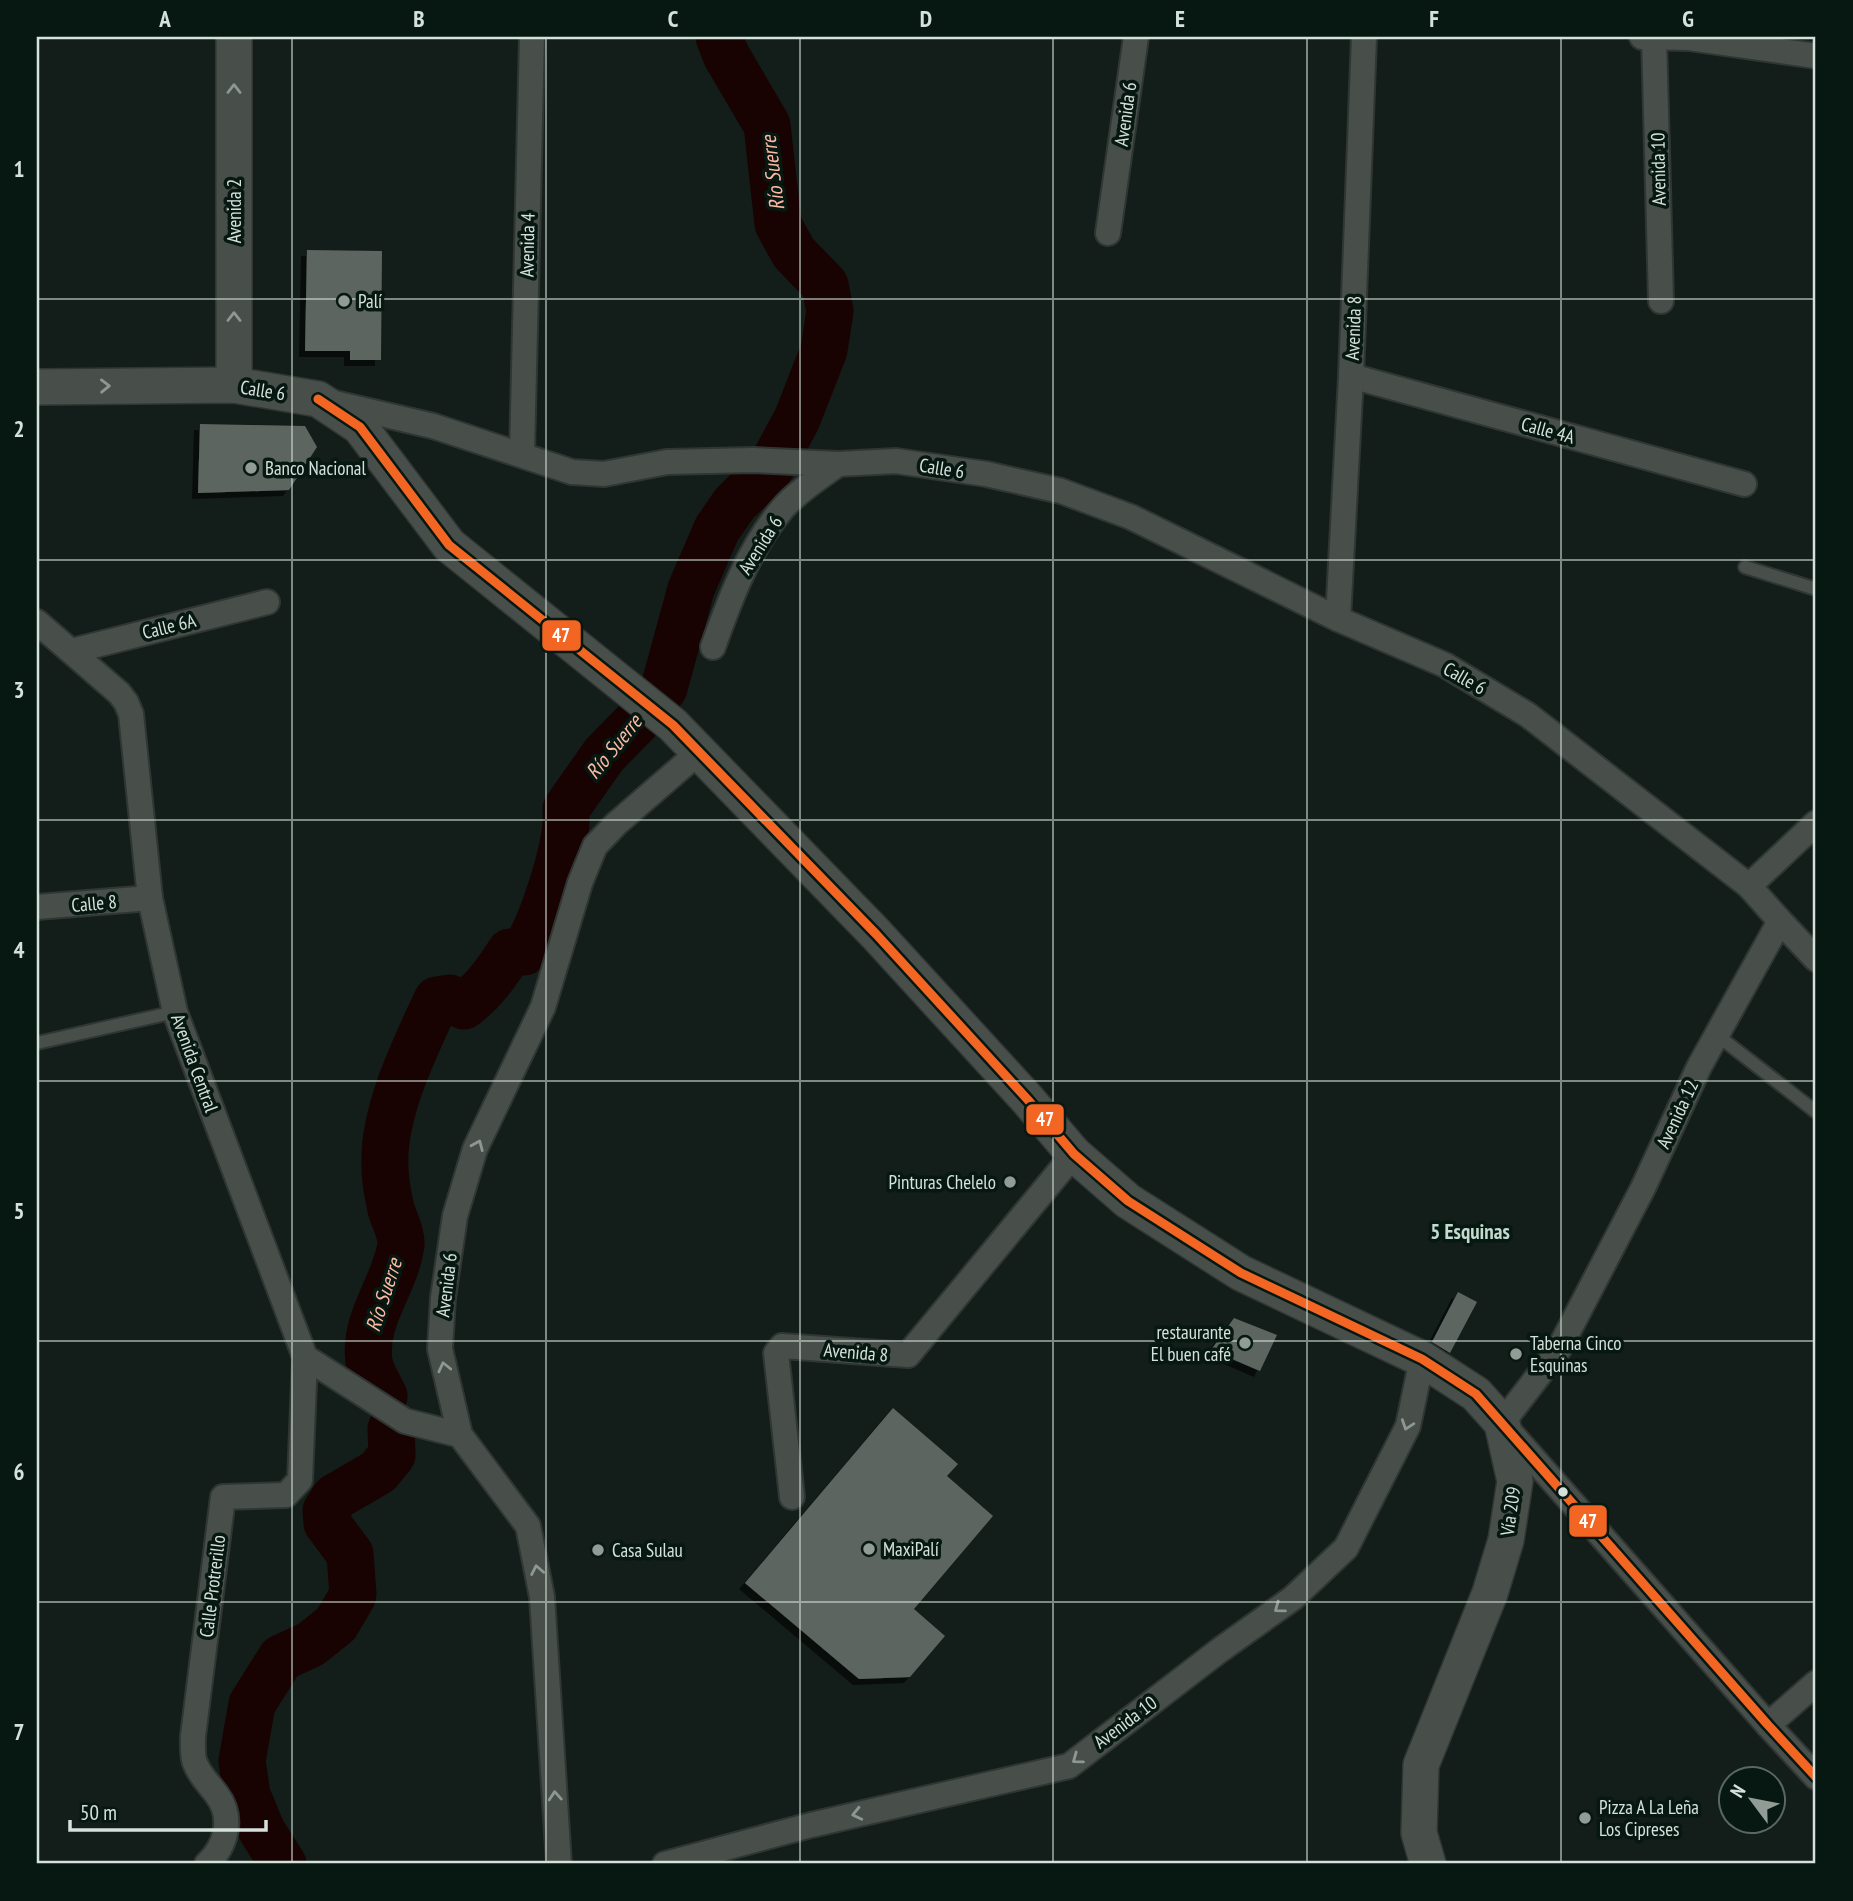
<svg xmlns="http://www.w3.org/2000/svg" width="1853" height="1901" viewBox="0 0 1853 1901" font-family="'PT Sans Narrow',sans-serif">
  <style>
    .lines { fill: none; stroke-linecap: round; stroke-linejoin: round }
    .river { stroke: #180302; stroke-width: 47 }
    .building { fill: #5c6561; filter: url(#shadow) }
    .service-casing { stroke: #2f3633; stroke-width: 16 }
    .minor-casing { stroke: #2f3633; stroke-width: 28 }
    .secondary-casing { stroke: #2f3633; stroke-width: 38 }
    .service { stroke: #484f4b; stroke-width: 12 }
    .minor { stroke: #484f4b; stroke-width: 24 }
    .secondary { stroke: #484f4b; stroke-width: 35 }
    .bus-1-casing { stroke: #061811; stroke-width: 14 }
    .bus-1 { stroke: #f26522; stroke-width: 9 }
    .oneway { stroke: #8e9893 }
    .grid { fill: none; stroke: #d5e1db; stroke-width: 2; stroke-opacity: 0.55 }
    .poi-dot { fill: #919c97; stroke: #061811; stroke-width: 2.5 }
    .bus-dot { fill: #d5e1db; stroke: #061811; stroke-width: 2.5 }
    .labels { text-anchor: middle; stroke-width: 7; stroke-linejoin: round; paint-order: stroke }
    .street-label { font-size: 19px; fill: #d5e1db; stroke: #061811 }
    .poi-label { font-size: 19px; fill: #d5e1db; stroke: #061811; text-anchor: start }
    .water-label { font-size: 21px; font-style: italic; fill: #feb9a4; stroke: #061811 }
    .neighbourhood-label { font-size: 21px; font-weight: bold; fill: #c3dacf; stroke: #061811 }
    .line-badge { stroke: #061811; stroke-width: 2.5 }
    .badge-label { font-size: 19px; text-anchor: middle; font-weight: bold; fill: #fff }
    .neatline { fill: none; stroke: #d5e1db; stroke-width: 2.5 }
    .grid-label { font-size: 23px; text-anchor: middle; font-weight: bold; fill: #d5e1db }
  </style>
  <defs>
    <filter id="shadow"><feDropShadow dx="-6" dy="6" stdDeviation="0" flood-color="#0009"/></filter>
  </defs>
  <rect width="100%" height="100%" fill="#131d19"/>
  <g class="lines">
    <g class="river">
      <path d="M384,1396C379,1386 371,1373 369,1362C363,1318 395,1286 401,1245C402,1234 394,1220 391,1209C388,1196 385,1180 385,1167C382,1114 415,1047 437,1000L450,998L464,1006C484,991 497,972 510,952H524C543,922 569,843 566,809L604,755L643,715L664,688L691,589L717,529L735,503L770,469L797,419L824,350L830,311L825,285L794,253L778,224L767,125L726,55L719,37"/>
      <polyline points="283,1864 262,1831 247,1795 242,1761 252,1704 281,1658 311,1644 336,1624 353,1595 350,1554 327,1523 326,1511 335,1497 378,1472 392,1455 391,1429"/>
    </g>
  </g>
  <g class="building">
    <polygon points="307,250 382,251 381,360 350,360 350,351 305,351"/>
    <polygon points="200,424 305,426 317,447 289,490 198,493"/>
    <polygon points="1458,1292 1477,1302 1450,1353 1432,1342"/>
    <polygon points="1234,1318 1277,1335 1260,1371 1211,1350"/>
    <polygon points="893,1408 958,1464 947,1476 993,1516 914,1609 945,1636 910,1677 859,1679 745,1583"/>
  </g>
  <g class="lines">
    <g class="service-casing">
      <g id="service">
        <polyline points="1745,567 1816,589"/>
        <polyline points="1717,1035 1816,1112"/>
        <polyline points="37,1043 175,1012"/>
      </g>
    </g>
    <g class="minor-casing">
      <g id="minor">
        <polyline points="1642,37 1689,38 1816,56"/>
        <polyline points="1654,37 1661,301"/>
        <polyline points="1108,233 1136,37"/>
        <polyline points="1351,376 1744,484"/>
        <polyline points="334,403 433,426 572,472 604,474 667,462 753,460 838,464 896,461 986,474 1061,491 1131,517 1338,619 1445,665 1528,715 1749,886"/>
        <polyline points="522,454 532,37"/>
        <polyline points="1338,619 1351,376 1364,37"/>
        <polyline points="37,622 119,693 126,702 131,714 150,898 175,1012 305,1357 405,1421 460,1435"/>
        <path d="M713,647C730,599 749,548 783,508C798,491 819,478 838,464"/>
        <polyline points="72,651 267,602"/>
        <polyline points="1816,823 1749,886 1780,921 1699,1067 1643,1188 1559,1349 1502,1423 1768,1725 1816,1777"/>
        <polyline points="37,907 150,898"/>
        <polyline points="1780,921 1816,959"/>
        <polyline points="792,1497 776,1353 782,1346 908,1355 1074,1154"/>
        <polyline points="1768,1725 1816,1683"/>
        <path d="M207,1864C226,1846 234,1818 217,1795C209,1784 200,1776 195,1763C192,1756 193,1745 193,1736L223,1497L286,1495L300,1480L305,1357"/>
        <polyline points="559,1864 542,1597 528,1526 460,1435 440,1349 443,1298 455,1216 475,1149 543,1007 580,883 595,846 616,824 699,752"/>
        <polyline points="665,1864 811,1825 1069,1766 1220,1650 1293,1598 1346,1548 1408,1426 1422,1359"/>
      </g>
    </g>
    <g class="secondary-casing">
      <g id="secondary">
        <polyline points="234,385 234,37"/>
        <polyline points="37,387 234,385 318,399 360,427 449,545 673,725 876,934 1028,1100 1074,1154 1128,1201 1241,1273 1422,1359 1476,1394 1502,1423 1515,1481 1506,1540 1490,1593 1421,1765 1419,1833 1428,1864"/>
      </g>
    </g>
    <use href="#service" class="service"/>
    <use href="#minor" class="minor"/>
    <use href="#secondary" class="secondary"/>
    <g class="bus-1-casing">
      <polyline id="bus-1" points="318,399 360,427 449,545 673,725 876,934 1028,1100 1074,1154 1128,1201 1241,1273 1422,1359 1476,1394 1768,1725 1816,1777"/>
    </g>
    <use href="#bus-1" class="bus-1"/>
  </g>
  <defs><path id="oneway-chevron" d="M-2-3.5L2.5 0L-2 3.5" fill="none" stroke-width="1.6" stroke-linecap="round" stroke-linejoin="round" transform="scale(1.75)"/></defs>
  <g class="oneway">
    <use href="#oneway-chevron" transform="translate(234 89) rotate(-90)"/>
    <use href="#oneway-chevron" transform="translate(234 317) rotate(-90)"/>
    <use href="#oneway-chevron" transform="translate(105 386) rotate(-1)"/>
    <use href="#oneway-chevron" transform="translate(478 1145) rotate(-67)"/>
    <use href="#oneway-chevron" transform="translate(444 1367) rotate(-103)"/>
    <use href="#oneway-chevron" transform="translate(1407 1425) rotate(109)"/>
    <use href="#oneway-chevron" transform="translate(537 1570) rotate(-101)"/>
    <use href="#oneway-chevron" transform="translate(1279 1608) rotate(144)"/>
    <use href="#oneway-chevron" transform="translate(1077 1759) rotate(144)"/>
    <use href="#oneway-chevron" transform="translate(555 1796) rotate(-94)"/>
    <use href="#oneway-chevron" transform="translate(857 1814) rotate(167)"/>
  </g>
  <path class="grid" d="M292,37V1864M546,37V1864M800,37V1864M1053,37V1864M1307,37V1864M1561,37V1864M37,299H1816M37,560H1816M37,820H1816M37,1081H1816M37,1341H1816M37,1602H1816"/>
  <g class="poi-dot">
    <circle cx="344" cy="301" r="7"/>
    <circle cx="251" cy="468" r="7"/>
    <circle cx="1010" cy="1182" r="7"/>
    <circle cx="1245" cy="1343" r="7"/>
    <circle cx="1516" cy="1354" r="7"/>
    <circle cx="869" cy="1549" r="7"/>
    <circle cx="598" cy="1550" r="7"/>
    <circle cx="1585" cy="1818" r="7"/>
  </g>
  <circle class="bus-dot" cx="1563" cy="1492" r="6"/>
  <g class="labels">
    <g class="street-label">
      <text transform="translate(1125 114) rotate(-82)" y="7">Avenida 6</text>
      <text transform="translate(1658 169) rotate(-91)" y="7">Avenida 10</text>
      <text transform="translate(234 211) rotate(-90)" y="7">Avenida 2</text>
      <text transform="translate(527 245) rotate(-89)" y="7">Avenida 4</text>
      <text transform="translate(1353 328) rotate(-88)" y="7">Avenida 8</text>
      <text transform="translate(263 390) rotate(9)" y="7">Calle 6</text>
      <text transform="translate(1548 430) rotate(15)" y="7">Calle 4A</text>
      <text transform="translate(942 468) rotate(9)" y="7">Calle 6</text>
      <text transform="translate(760 545) rotate(-58)" y="7">Avenida 6</text>
      <text transform="translate(169 626) rotate(-14)" y="7">Calle 6A</text>
      <text transform="translate(1465 678) rotate(30)" y="7">Calle 6</text>
      <text transform="translate(94 903) rotate(-5)" y="7">Calle 8</text>
      <text transform="translate(195 1063) rotate(70)" y="7">Avenida Central</text>
      <text transform="translate(1677 1114) rotate(-65)" y="7">Avenida 12</text>
      <text transform="translate(446 1285) rotate(-83)" y="7">Avenida 6</text>
      <text transform="translate(856 1352) rotate(5)" y="7">Avenida 8</text>
      <text transform="translate(1510 1511) rotate(-82)" y="7">Vía 209</text>
      <text transform="translate(212 1586) rotate(-83)" y="7">Calle Protrerillo</text>
      <text transform="translate(1125 1722) rotate(-37)" y="7">Avenida 10</text>
    </g>
    <g class="poi-label">
      <text x="358" y="308">Palí</text>
      <text x="265" y="475">Banco Nacional</text>
      <text x="996" y="1189" text-anchor="end">Pinturas Chelelo</text>
      <text x="1231" y="1339" text-anchor="end">restaurante<tspan x="1231" dy="22">El buen café</tspan></text>
      <text x="1530" y="1350">Taberna Cinco<tspan x="1530" dy="22">Esquinas</tspan></text>
      <text x="883" y="1556">MaxiPalí</text>
      <text x="612" y="1557">Casa Sulau</text>
      <text x="1599" y="1814">Pizza A La Leña<tspan x="1599" dy="22">Los Cipreses</tspan></text>
    </g>
    <g class="water-label">
      <text transform="translate(773 173) rotate(-97)" y="7">Río Suerre</text>
      <text transform="translate(614 747) rotate(-51)" y="7">Río Suerre</text>
      <text transform="translate(384 1295) rotate(-72)" y="7">Río Suerre</text>
    </g>
    <g class="neighbourhood-label">
      <text x="1470" y="1239">5 Esquinas</text>
    </g>
  </g>
  <g class="line-badge">
    <rect x="541" y="619" width="41" height="33" rx="7" fill="#f26522"/>
    <rect x="1025" y="1103" width="40" height="33" rx="7" fill="#f26522"/>
    <rect x="1568" y="1504" width="40" height="34" rx="7" fill="#f26522"/>
  </g>
  <g class="badge-label">
    <text x="561" y="642">47</text>
    <text x="1045" y="1126">47</text>
    <text x="1588" y="1528">47</text>
  </g>
  <rect width="1853" height="1901" fill="none" stroke="#061811" stroke-width="77"/>
  <g transform="translate(1752 1800) rotate(302)"><circle r="33" fill="#061811" stroke="#596862" stroke-width="2"/>
  <path d="M0-5L12 26L0 18L-12 26Z" fill="#919c97"/>
  <text y="-10" font-size="19" font-weight="bold" text-anchor="middle" fill="#d5e1db">N</text>
  </g>
  <path d="M70 1820v10h196v-10" fill="none" stroke="#d5e1db" stroke-width="3.5"/>
  <text x="80" y="1820" font-size="21" fill="#d5e1db" stroke="#061811" stroke-width="5" paint-order="stroke">50 m</text>
  <rect x="38" y="38" width="1776" height="1824" class="neatline"/>
  <g class="grid-label">
    <text x="165" y="27">A</text>
    <text x="419" y="27">B</text>
    <text x="673" y="27">C</text>
    <text x="926" y="27">D</text>
    <text x="1180" y="27">E</text>
    <text x="1434" y="27">F</text>
    <text x="1688" y="27">G</text>
    <text x="19" y="177">1</text>
    <text x="19" y="437">2</text>
    <text x="19" y="698">3</text>
    <text x="19" y="958">4</text>
    <text x="19" y="1219">5</text>
    <text x="19" y="1480">6</text>
    <text x="19" y="1740">7</text>
  </g>
</svg>
